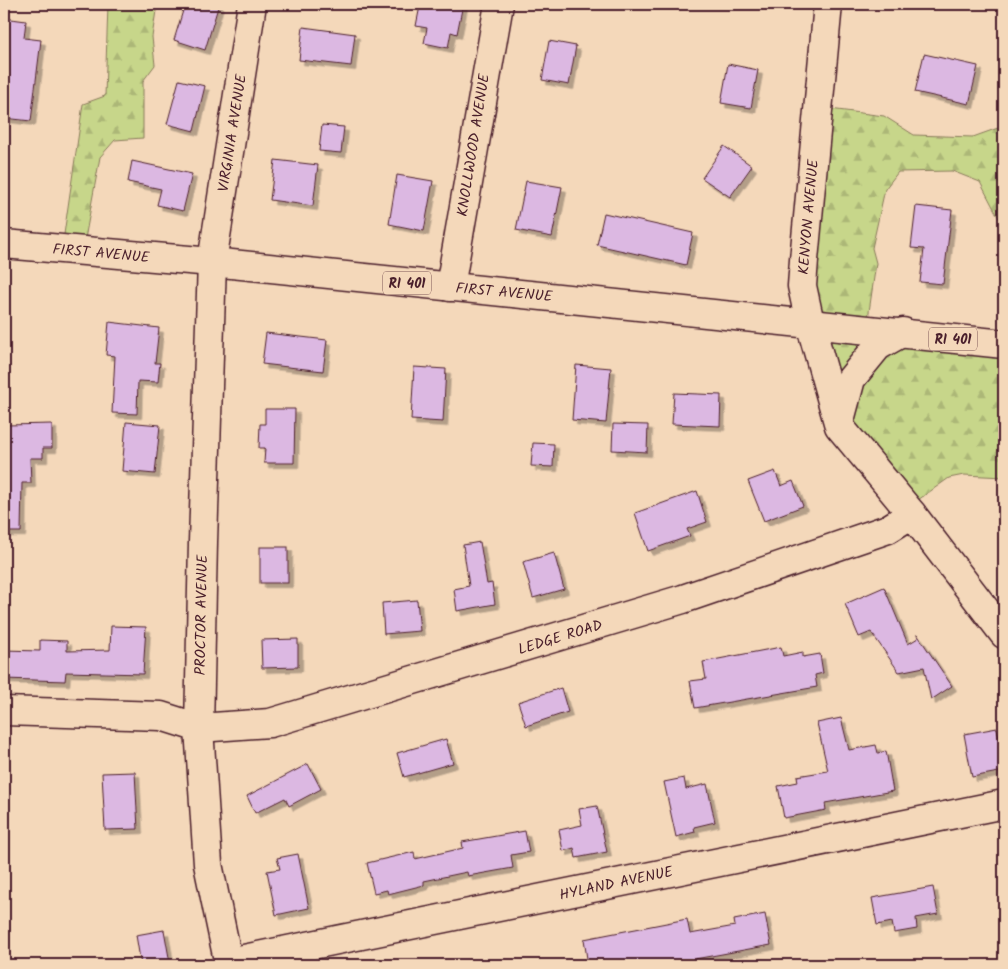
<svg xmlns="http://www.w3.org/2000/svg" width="1008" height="969" viewBox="0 0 1008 969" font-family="Kalam,sans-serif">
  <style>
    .forest { fill: url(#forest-firs); stroke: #887a5a }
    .building { fill: #dcb8e2; stroke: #4a1f2b; filter: url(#shadow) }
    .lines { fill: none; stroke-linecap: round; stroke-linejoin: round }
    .minor-casing { stroke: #4a1f2b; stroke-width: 31 }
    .major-casing { stroke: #4a1f2b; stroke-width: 31 }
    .minor { stroke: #f4d8ba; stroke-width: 28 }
    .major { stroke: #f4d8ba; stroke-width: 28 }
    .labels { text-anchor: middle; stroke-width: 4; stroke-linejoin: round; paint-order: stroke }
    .shield { fill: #f4d8ba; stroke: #7d5656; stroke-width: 1 }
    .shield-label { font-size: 14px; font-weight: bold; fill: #4a1f2b }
    .street-label { font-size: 15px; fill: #4a1f2b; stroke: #f4d8ba }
  </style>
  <defs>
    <pattern id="forest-firs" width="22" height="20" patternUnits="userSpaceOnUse" patternTransform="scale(1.25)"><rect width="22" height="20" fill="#c7d68a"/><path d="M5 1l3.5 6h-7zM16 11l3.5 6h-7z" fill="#acb777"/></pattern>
    <filter id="shadow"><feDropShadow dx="4.5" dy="4.5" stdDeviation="0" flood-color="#0004"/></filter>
  </defs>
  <rect width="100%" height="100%" fill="#f4d8ba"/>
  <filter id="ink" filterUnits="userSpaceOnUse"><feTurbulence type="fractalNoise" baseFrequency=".02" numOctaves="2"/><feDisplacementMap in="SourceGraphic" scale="10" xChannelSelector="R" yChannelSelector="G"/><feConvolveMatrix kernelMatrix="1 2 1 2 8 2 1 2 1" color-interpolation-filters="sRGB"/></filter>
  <g filter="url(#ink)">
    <g class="forest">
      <polygon points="108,4 157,4 152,37 155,65 143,81 143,138 115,140 100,157 83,250 62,248 83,104 105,96"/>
      <polygon points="822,108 884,116 914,135 973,137 998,128 1004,141 1004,228 980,182 952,171 898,172 885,189 872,248 876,263 867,326 1004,344 1004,477 964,475 949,478 908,507 843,414 810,317"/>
    </g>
    <g class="building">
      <polygon points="185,4 219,4 205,50 174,40"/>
      <polygon points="433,4 463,4 457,34 451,32 448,48 424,43 427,28 416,26 420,6 432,8"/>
      <polygon points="4,18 26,21 24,38 41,40 31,121 4,118"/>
      <polygon points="303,27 355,34 351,66 299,60"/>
      <polygon points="549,41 576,46 569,85 542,80"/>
      <polygon points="924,54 978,66 969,104 915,92"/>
      <polygon points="728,64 758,70 751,108 721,103"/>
      <polygon points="179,80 205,86 194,131 167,124"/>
      <polygon points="322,125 344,127 341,153 319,151"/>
      <polygon points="724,146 752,166 730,197 702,178"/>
      <polygon points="275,160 318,165 313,206 270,200"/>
      <polygon points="132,161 192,174 183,211 157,205 161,189 128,182"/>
      <polygon points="397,175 433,181 424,231 389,224"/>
      <polygon points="526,181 562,187 552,237 516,230"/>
      <polygon points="916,206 952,210 943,284 920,282 924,249 911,248"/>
      <polygon points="604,213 693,233 686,265 597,245"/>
      <polygon points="109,322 159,328 155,363 160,363 158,382 138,381 137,414 112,413 115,356 106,355"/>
      <polygon points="266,333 327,340 323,371 262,364"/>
      <polygon points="576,365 611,368 606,423 572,420"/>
      <polygon points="414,367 446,369 443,422 411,420"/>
      <polygon points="674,393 721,395 720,426 672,424"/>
      <polygon points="265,409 295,409 294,463 264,463 265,448 259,448 260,424 265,424"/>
      <polygon points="126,422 160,425 155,474 122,471"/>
      <polygon points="52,424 52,448 43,448 43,458 30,458 31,483 22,483 21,532 4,532 4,435 8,435 7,425"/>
      <polygon points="613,424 648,425 647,452 612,450"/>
      <polygon points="533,443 554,444 553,467 531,466"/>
      <polygon points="775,471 781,486 793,481 803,506 764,521 748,481"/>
      <polygon points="697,491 707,522 687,529 690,536 648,551 635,513"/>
      <polygon points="480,542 487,584 492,583 495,604 457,611 454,589 469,586 463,545"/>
      <rect x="260" y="547" width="28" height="36"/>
      <polygon points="554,553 564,589 533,598 523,562"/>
      <polygon points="884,587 908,644 918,638 917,634 952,686 931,700 924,667 899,672 871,632 859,637 845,604"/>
      <polygon points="417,600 420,631 384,634 382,603"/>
      <polygon points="111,626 146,627 143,674 66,672 65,681 4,679 4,650 40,651 40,640 67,641 67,651 110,650"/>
      <polygon points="298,639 298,667 262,668 261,640"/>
      <polygon points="781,647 783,656 803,652 803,657 820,654 823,673 815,675 817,687 695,708 690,681 706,679 703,662"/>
      <polygon points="561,688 568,712 526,726 518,702"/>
      <polygon points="841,718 849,750 876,745 878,753 886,751 893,791 825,803 826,810 784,818 778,786 798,782 797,776 828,771 817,723"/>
      <polygon points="997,728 999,739 1004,738 1004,771 972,777 964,734"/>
      <polygon points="446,739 453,763 404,777 397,753"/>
      <polygon points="308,764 321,789 289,806 285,798 255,813 247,796"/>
      <polygon points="135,772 138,829 105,830 102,773"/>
      <polygon points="684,778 686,789 707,784 715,822 694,827 695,832 676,837 664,782"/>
      <polygon points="597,806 607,852 576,858 574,848 563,851 559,830 582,825 579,809"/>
      <polygon points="525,831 529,852 511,855 513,868 468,876 467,872 424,881 424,885 388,894 387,890 374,893 367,863 414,852 415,859 463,848 462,842"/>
      <polygon points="298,854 309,908 276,915 267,871 280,869 277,858"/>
      <polygon points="933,887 938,914 916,918 917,929 894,933 892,922 877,925 872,898"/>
      <polygon points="765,914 771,945 695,959 696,965 588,965 584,939 687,919 690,934 735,926 734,920"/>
      <polygon points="164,930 170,963 141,965 136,935"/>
    </g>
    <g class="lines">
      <g class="minor-casing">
        <g id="minor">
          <polyline points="828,4 804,260 802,286 810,323 839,426 912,514 1004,634"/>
          <polyline points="450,287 499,4"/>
          <polyline points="839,424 851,379 878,346 903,332"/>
          <polyline points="4,711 161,716 199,728 270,723 683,599 888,529 912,514"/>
          <polyline points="229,962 1004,804"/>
          <polyline points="229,965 208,864 199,728 203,542 212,262 252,4"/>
        </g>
      </g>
      <g class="major-casing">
        <polyline id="major" points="4,244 212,262 1004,344"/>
      </g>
      <use href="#minor" class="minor"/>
      <use href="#major" class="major"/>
    </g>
  </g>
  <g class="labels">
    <g class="shield">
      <rect x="383" y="271.5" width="48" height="23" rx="4"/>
      <rect x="929" y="327.5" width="48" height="23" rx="4"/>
    </g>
    <g class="shield-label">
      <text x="407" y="288">RI 401</text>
      <text x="953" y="344">RI 401</text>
    </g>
    <g class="street-label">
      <text transform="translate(232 133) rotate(-81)" y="5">VIRGINIA AVENUE</text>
      <text transform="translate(473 145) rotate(-81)" y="5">KNOLLWOOD AVENUE</text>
      <text transform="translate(808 217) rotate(-85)" y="5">KENYON AVENUE</text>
      <text transform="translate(101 253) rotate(5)" y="5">FIRST AVENUE</text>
      <text transform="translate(504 292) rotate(5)" y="5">FIRST AVENUE</text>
      <text transform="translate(201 615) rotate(-89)" y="5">PROCTOR AVENUE</text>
      <text transform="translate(560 637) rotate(-17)" y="5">LEDGE ROAD</text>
      <text transform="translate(616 883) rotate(-12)" y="5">HYLAND AVENUE</text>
    </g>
  </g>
  <rect width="1008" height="969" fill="none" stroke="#f4d8ba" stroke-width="20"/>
  <rect x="10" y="10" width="988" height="949" fill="none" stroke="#4a1f2b" stroke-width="2" filter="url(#ink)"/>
</svg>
